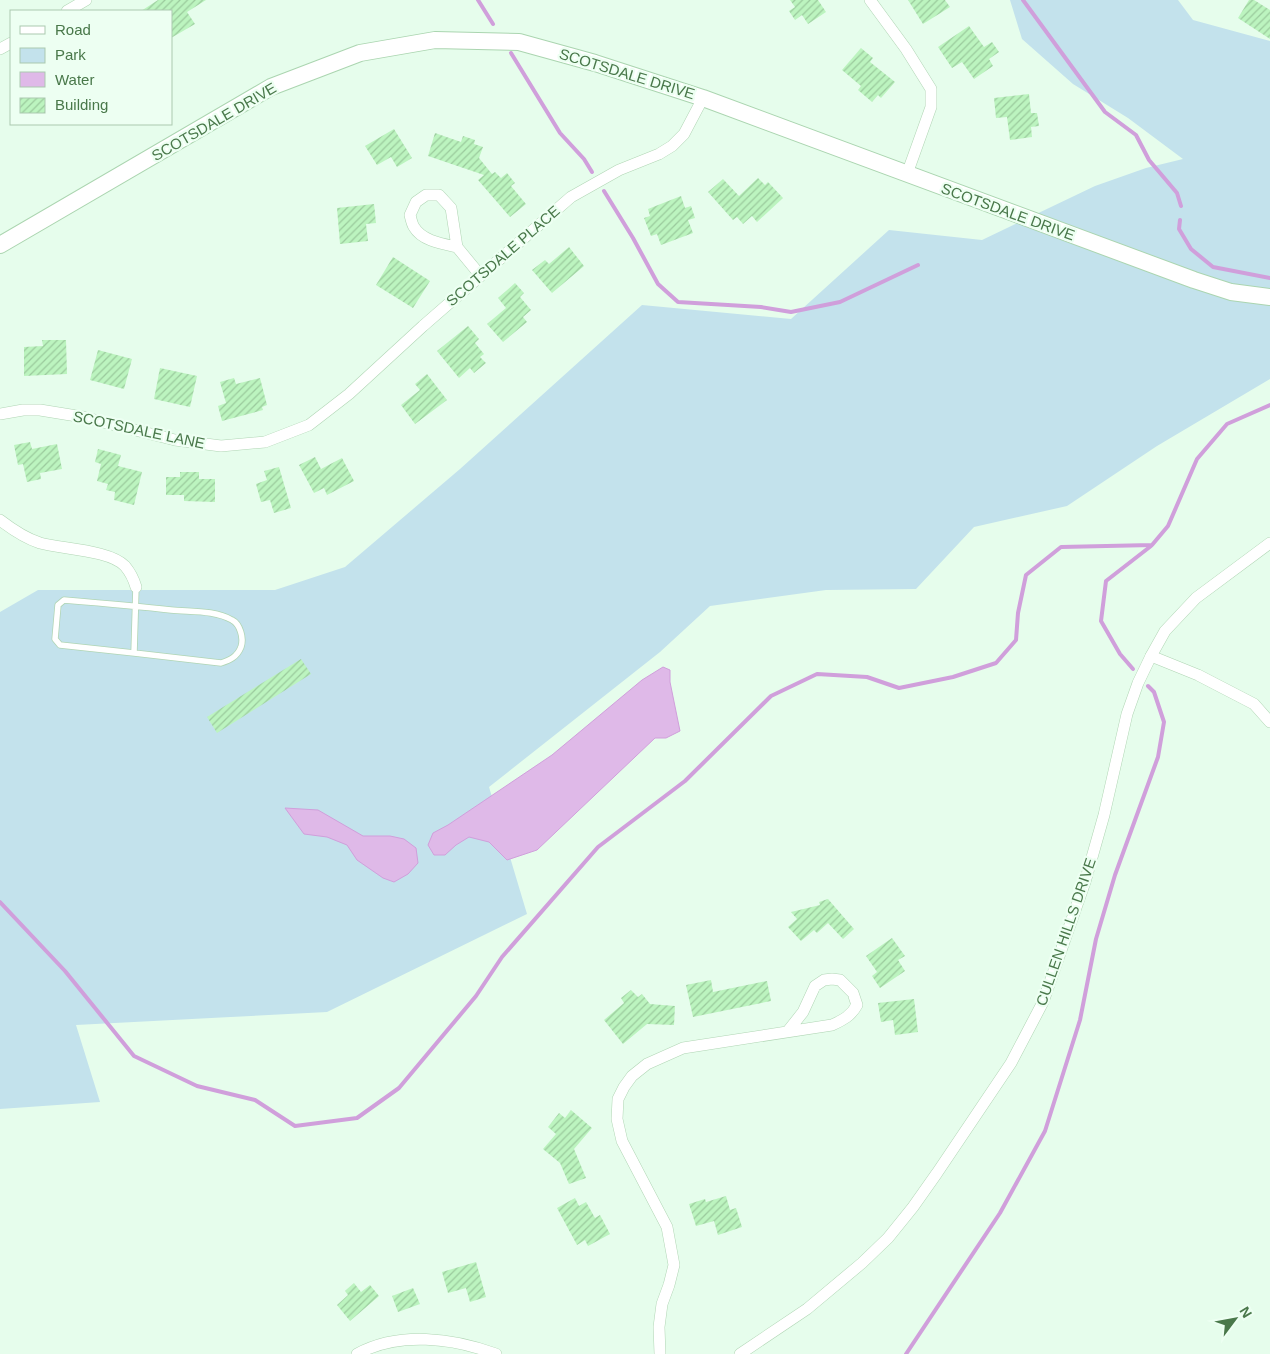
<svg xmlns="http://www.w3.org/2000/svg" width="1270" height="1354" viewBox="0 0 1270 1354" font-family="Helvetica,sans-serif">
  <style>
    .green { fill: #c3e2ec }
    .water { fill: #dfb9e8; stroke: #d09fdb }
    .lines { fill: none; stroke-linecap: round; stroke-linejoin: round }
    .stream { stroke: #d09fdb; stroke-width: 4 }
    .building { fill: url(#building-hatch) }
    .lane-casing { stroke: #b0d5b4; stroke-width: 7 }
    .street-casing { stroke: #b0d5b4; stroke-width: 12 }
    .secondary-casing { stroke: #abd5b0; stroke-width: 18 }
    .lane { stroke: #fff; stroke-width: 5.5 }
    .street { stroke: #fff; stroke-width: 11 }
    .secondary { stroke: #fff; stroke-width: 16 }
    .labels { text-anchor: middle; stroke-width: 4.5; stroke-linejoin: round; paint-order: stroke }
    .street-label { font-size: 15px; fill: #49784a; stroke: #edfff2 }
  </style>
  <defs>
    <pattern id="building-hatch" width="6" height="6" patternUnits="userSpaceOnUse" patternTransform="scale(1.25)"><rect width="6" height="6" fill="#bcf4bf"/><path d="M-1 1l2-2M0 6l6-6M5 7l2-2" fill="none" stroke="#9bca9d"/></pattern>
  </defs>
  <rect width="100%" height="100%" fill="#e6fdec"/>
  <polygon class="green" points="1010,0 1178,0 1193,20 1270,41 1270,379 1157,446 1067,506 974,527 916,589 826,590 710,606 660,652 489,787 527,914 327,1012 76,1025 100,1102 0,1109 0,612 38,590 275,590 345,567 460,469 642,305 791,319 889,230 982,240 1095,186 1146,168 1183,159 1128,118 1073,84 1022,39"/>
  <g class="water">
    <polygon points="663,667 670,670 670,682 680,731 666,738 655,738 537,850 507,860 489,842 469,837 456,845 445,855 434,855 428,845 433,833 448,825 552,755 642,680"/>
    <polygon points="285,808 318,810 363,836 390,836 404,839 416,848 418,863 408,874 394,882 383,878 357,860 347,845 327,837 304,834"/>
  </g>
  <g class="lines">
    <g class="stream">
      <polyline points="478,0 493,24"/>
      <polyline points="1023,0 1105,112 1136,135 1149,160 1177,193 1181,206"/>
      <polyline points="511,53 560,133 584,159 592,172"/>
      <polyline points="604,191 633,238 658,284 678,302 761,307 791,312 840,302 918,265"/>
      <polyline points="1180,220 1179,229 1191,249 1213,267 1270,278"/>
      <polyline points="1133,669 1120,654 1101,621 1106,581 1151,546"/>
      <polyline points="0,902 65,971 134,1056 197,1086 255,1100 295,1126 357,1118 399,1088 476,996 502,957 598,847 685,781 771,696 817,674 867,677 899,688 953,677 996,663 1016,640 1018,613 1026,575 1061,547 1152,545 1168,526 1197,459 1227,424 1270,405"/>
      <polyline points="906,1354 1000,1213 1045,1131 1080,1020 1096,939 1115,875 1158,757 1164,722 1154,692 1148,686"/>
    </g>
  </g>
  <g class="building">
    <polygon points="158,0 206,0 187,12 195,24 171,38 171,11 141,11"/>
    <polygon points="790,0 818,0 826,12 808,24 802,15 795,20 789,11 795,7"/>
    <polygon points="908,0 945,0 950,7 923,24"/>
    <polygon points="1249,0 1254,0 1270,10 1270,39 1238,18"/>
    <polygon points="969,26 984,47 992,42 999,52 989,59 993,66 974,79 962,62 952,68 938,47"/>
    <polygon points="861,48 873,58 870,62 895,82 881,98 878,95 872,102 858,90 861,86 842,70"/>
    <polygon points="1029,94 1031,113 1037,113 1039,126 1031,127 1032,137 1010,140 1007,117 996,118 994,98"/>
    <polygon points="394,129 412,158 397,167 391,157 377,165 365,146"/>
    <polygon points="435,133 461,142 463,136 475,140 474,144 483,147 479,158 492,174 495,172 501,178 507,173 515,183 511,186 526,204 510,217 478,180 484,175 428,156"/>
    <polygon points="758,178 765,185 768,182 783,198 757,222 752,216 743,224 737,217 733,220 708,192 723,179 739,196"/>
    <polygon points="681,196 685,208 691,206 695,218 688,220 693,233 661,245 657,234 651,236 644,218 650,216 648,209"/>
    <polygon points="374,204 376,223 366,224 368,241 340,244 337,208"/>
    <polygon points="569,247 584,266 552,293 532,270 545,260 549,264"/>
    <polygon points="393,257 430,281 413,308 376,285"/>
    <polygon points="515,283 524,293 520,297 531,310 523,317 527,322 503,342 487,324 506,308 498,298"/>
    <polygon points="468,326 479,339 475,343 484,354 480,357 486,363 474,373 470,368 459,378 437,351"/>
    <polygon points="42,340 66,340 67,374 24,376 24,347 43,346"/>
    <polygon points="98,350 132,359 124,389 90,380"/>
    <polygon points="160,368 197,376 190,407 154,399"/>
    <polygon points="427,374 447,400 415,424 401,405 420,390 415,384"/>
    <polygon points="234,378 236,384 260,378 267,405 262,407 263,410 222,421 218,406 226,403 220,382"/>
    <polygon points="30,442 32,449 57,444 62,469 40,473 41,479 27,482 23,464 18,465 14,445"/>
    <polygon points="98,449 121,455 118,466 142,472 134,505 114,500 115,492 106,490 108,484 97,481 101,464 95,462"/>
    <polygon points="315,457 321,469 342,458 354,481 327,495 324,488 314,493 299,465"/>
    <polygon points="279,467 291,508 274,513 270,500 261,502 256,484 267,480 264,471"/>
    <polygon points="180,472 199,472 199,479 215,479 215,502 184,501 184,495 166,495 166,477 180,477"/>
    <polygon points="301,659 311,674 217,733 207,717"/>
    <polygon points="828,899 854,929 843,939 828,923 817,933 814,930 801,941 788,927 797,919 791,912 820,905 819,902"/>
    <polygon points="892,938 905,956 898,960 905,971 880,988 872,976 877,972 866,956"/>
    <polygon points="711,980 713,992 767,981 771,1001 693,1017 686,985"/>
    <polygon points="631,990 638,997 642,994 650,1004 675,1006 674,1025 647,1024 623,1044 604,1020 624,1003 621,998"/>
    <polygon points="914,999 918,1032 895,1035 893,1020 881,1022 878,1003"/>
    <polygon points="571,1110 592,1128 574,1149 586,1178 569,1184 560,1163 543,1149 556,1134 548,1127 559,1113 565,1118"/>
    <polygon points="726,1196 730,1210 736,1208 742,1227 718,1235 714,1221 696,1226 689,1204 705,1199 706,1202"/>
    <polygon points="575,1198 579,1206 586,1202 595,1218 600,1215 610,1234 588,1246 585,1240 577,1245 557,1208"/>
    <polygon points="476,1262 486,1297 470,1302 466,1288 448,1293 442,1272"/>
    <polygon points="354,1283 361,1292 370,1285 379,1296 350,1321 337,1305 348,1295 345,1291"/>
    <polygon points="413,1288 420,1304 398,1312 392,1296"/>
  </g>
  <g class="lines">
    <g class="lane-casing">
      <path id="lane" d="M134,653L60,645L55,639L58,605L64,600C100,603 136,606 171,610C191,612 215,610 232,620C240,624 244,638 241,647C237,657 230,660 221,663L134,653L136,587"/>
    </g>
    <g class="street-casing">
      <g id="street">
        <polyline points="870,0 906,49 931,89 931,107 907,174"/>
        <polyline points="67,11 86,0"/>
        <polyline points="0,49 11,43"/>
        <path d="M457,247C443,244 422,241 414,227C412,224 411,219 410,215L416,202L426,195H439L451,208L457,247L480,275"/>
        <polyline points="0,414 23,410 40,410 83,417 175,440 221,446 265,442 309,425 349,394 423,326 571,197 619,170 659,154 672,146 684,134 703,98"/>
        <path d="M0,520C13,530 25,538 40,543C62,549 110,550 125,566C130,572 134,580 136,587"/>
        <polyline points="1151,656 1198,675 1254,704 1270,722"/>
        <path d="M357,1354C399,1331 453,1338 496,1354"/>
        <path d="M660,1354L659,1327L662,1304L669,1285L674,1265L667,1227L622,1141L617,1119L618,1099L624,1087L632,1076L647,1064L683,1048L832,1025C843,1020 851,1016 857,1005L853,993L840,980L832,979L824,980L815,986L803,1012L788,1031"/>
        <polyline points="740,1354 807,1309 862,1263 888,1238 913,1207 937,1173 1011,1063 1043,1002 1085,882 1104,815 1127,714 1138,683 1151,656 1165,631 1196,598 1270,543"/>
      </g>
    </g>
    <g class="secondary-casing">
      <polyline id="secondary" points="0,245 271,87 360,53 435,40 519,42 595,63 703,98 1194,280 1231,292 1270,297"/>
    </g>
    <use href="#lane" class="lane"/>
    <use href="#street" class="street"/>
    <use href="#secondary" class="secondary"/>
  </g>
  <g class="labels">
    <g class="street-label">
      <text transform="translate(627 74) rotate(17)" y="5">SCOTSDALE DRIVE</text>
      <text transform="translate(214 122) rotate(-30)" y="5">SCOTSDALE DRIVE</text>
      <text transform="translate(1008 212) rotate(20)" y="5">SCOTSDALE DRIVE</text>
      <text transform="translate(503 256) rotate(-41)" y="5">SCOTSDALE PLACE</text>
      <text transform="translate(139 430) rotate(12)" y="5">SCOTSDALE LANE</text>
      <text transform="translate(1066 932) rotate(-71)" y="5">CULLEN HILLS DRIVE</text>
    </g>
  </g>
  <rect x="10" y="10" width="162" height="115" fill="#edfff2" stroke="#abc9af"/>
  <rect x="20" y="26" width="25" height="8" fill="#ffffff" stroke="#abc9af"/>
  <text x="55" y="35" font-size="15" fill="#49784a">Road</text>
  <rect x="20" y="48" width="25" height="15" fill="#c3e2ec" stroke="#abc9af"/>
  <text x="55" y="60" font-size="15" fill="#49784a">Park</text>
  <rect x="20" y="72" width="25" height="15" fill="#dfb9e8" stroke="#abc9af"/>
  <text x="55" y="85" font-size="15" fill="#49784a">Water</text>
  <rect x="20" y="98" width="25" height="15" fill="url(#building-hatch)" stroke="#abc9af"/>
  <text x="55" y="110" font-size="15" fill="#49784a">Building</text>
  <g transform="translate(1235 1319) rotate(58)" stroke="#edfff2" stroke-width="4" paint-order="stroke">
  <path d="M0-4L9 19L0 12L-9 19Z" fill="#49784a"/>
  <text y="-8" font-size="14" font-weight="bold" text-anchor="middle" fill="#49784a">N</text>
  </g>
</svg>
